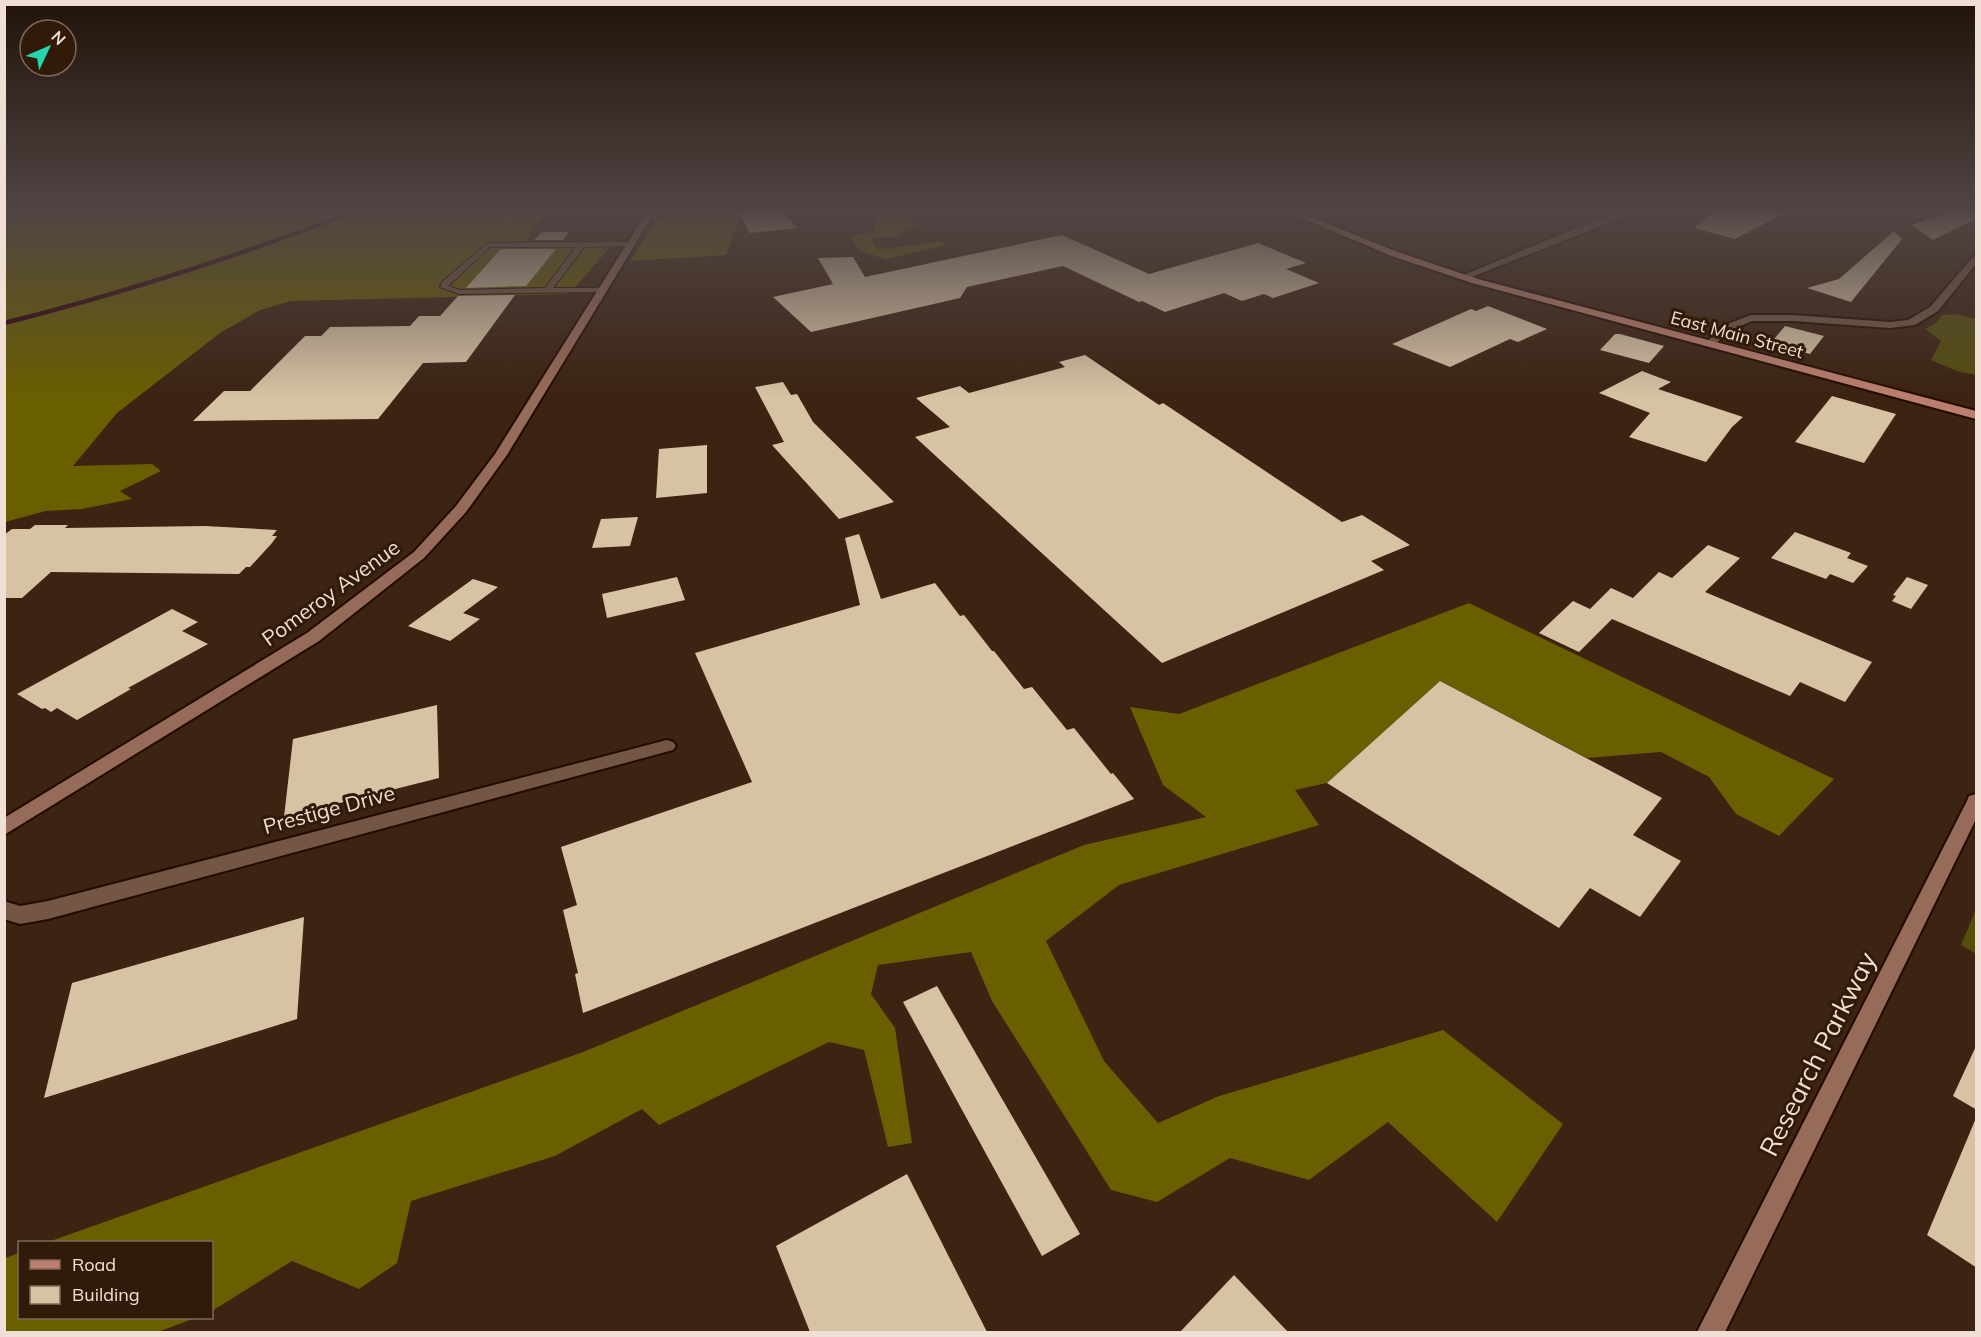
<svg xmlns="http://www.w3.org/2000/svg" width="1981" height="1337" viewBox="0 0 1981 1337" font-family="Mulish,sans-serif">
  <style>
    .green { fill: #544d0e }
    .forest { fill: #695e00 }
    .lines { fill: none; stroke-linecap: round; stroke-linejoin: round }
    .stream { stroke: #2f000e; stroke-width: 4.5 }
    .building { fill: #d7c3a4 }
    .service-casing { stroke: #220c00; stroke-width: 2 }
    .minor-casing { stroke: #220c00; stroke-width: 4 }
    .secondary-casing { stroke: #220c00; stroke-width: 4 }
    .primary-casing { stroke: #220c00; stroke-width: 4 }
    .service { fill: #735744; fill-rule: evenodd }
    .minor { fill: #735744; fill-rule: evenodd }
    .secondary { fill: #976b59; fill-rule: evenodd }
    .primary { fill: #bc7f6d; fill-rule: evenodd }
    .labels { text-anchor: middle; stroke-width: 6; stroke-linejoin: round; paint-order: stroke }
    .far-street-label { font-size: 18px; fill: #f0dfd4; stroke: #311a08 }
    .street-label { font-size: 21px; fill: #f0dfd4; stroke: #311a08 }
    .near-street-label { font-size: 26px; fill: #f0dfd4; stroke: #311a08 }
  </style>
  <rect width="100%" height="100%" fill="#3c2312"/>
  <g class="green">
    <polygon points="1956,314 1976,319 1976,375 1957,371 1931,360 1941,341 1925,329 1936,323 1942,315"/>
    <polygon points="1976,909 1976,954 1961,945"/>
  </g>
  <g class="forest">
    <polygon points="5,210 51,210 46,218 125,210 549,210 539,220 524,243 611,246 569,294 291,301 260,310 220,333 117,413 73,466 152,464 161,471 120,491 132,499 82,509 46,511 5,522"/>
    <polygon points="740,210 785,210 783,217 739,220 726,255 630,261 658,219 733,216"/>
    <polygon points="867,210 928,210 930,212 915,215 912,222 917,225 895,237 871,238 875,247 887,249 941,241 947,245 886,259 860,251 850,236 873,232 876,215"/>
    <polygon points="1469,603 1834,779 1779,836 1736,814 1709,777 1661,752 1587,758 1440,681 1327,783 1295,790 1319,825 1119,885 1046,941 1104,1061 1158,1123 1219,1096 1443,1030 1563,1124 1497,1222 1388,1122 1309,1180 1230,1158 1157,1202 1111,1190 992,1001 971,952 878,965 871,994 895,1028 912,1143 888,1147 864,1050 829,1042 659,1125 642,1109 555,1156 411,1201 397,1263 359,1289 292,1261 212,1311 212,1242 48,1242 583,1052 1084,845 1206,817 1163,785 1130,707 1179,714"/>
    <polygon points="19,1253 20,1318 195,1318 158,1332 5,1332 5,1258"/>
  </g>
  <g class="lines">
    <path class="stream" d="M4,323C125,293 243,254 359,210"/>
  </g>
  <g class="building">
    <polygon points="737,210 782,210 797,228 750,233"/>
    <polygon points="1715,210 1791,210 1735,239 1694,228"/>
    <polygon points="1953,210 1977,210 1977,218 1933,240 1912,225"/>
    <polygon points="1894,231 1902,239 1851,302 1807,288 1839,279"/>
    <polygon points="542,232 569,232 563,240 534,240"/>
    <polygon points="1062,235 1149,274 1258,243 1306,263 1286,269 1319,283 1273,298 1264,294 1242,301 1224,293 1165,312 1142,301 1139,302 1063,266 967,287 960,298 811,332 773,297 833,284 818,258 853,257 865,277"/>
    <polygon points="501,249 556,249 526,286 466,288"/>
    <polygon points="515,295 466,362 423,363 378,419 193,421 224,391 250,391 305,336 321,336 330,327 410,326 419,316 440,316 458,296"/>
    <polygon points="1488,306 1547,329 1518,342 1510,339 1450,367 1392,344 1471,309 1476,311"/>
    <polygon points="1785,326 1824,336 1810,354 1770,344"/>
    <polygon points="1615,334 1620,334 1664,346 1649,363 1600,350"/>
    <polygon points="1085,355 1159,405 1163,403 1342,522 1362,515 1410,545 1371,561 1384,570 1162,663 915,437 950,427 916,398 960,386 969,393 1065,367 1059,362"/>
    <polygon points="1642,371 1671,382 1658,389 1743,417 1732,427 1706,462 1629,437 1650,413 1599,393"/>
    <polygon points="783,382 791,395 797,394 813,422 894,502 839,519 772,445 784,442 755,387"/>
    <polygon points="1832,396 1896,414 1864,463 1795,442"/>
    <polygon points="707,445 707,493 656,498 659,449"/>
    <polygon points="638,517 630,546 592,548 601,519"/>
    <polygon points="35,525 68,525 65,528 205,526 277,530 272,536 277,536 272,543 250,567 246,567 239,574 51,572 22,598 4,598 4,535 12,529 30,529"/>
    <polygon points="1795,532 1851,553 1847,558 1868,566 1853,583 1830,574 1826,579 1771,558"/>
    <polygon points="859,534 881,599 935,583 960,616 964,615 992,651 994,651 1024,689 1032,687 1067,730 1074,728 1111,774 1113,773 1134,799 583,1013 575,974 578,973 563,910 577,905 561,847 752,782 695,653 860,605 845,538"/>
    <polygon points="1708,545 1740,558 1705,592 1872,662 1845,702 1800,682 1790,696 1612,619 1579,652 1539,633 1573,601 1590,609 1611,588 1633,598 1659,572 1672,578"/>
    <polygon points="677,577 685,600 607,618 602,594"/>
    <polygon points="1907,577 1928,585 1911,609 1892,601 1896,596 1893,595"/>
    <polygon points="473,579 498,587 463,613 480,619 450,641 408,626"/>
    <polygon points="172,609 198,622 182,631 208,644 128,688 131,689 77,720 57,708 51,712 45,708 42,709 17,694"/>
    <polygon points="1440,681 1662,798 1633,835 1681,861 1640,917 1590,888 1559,928 1327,783"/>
    <polygon points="437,705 439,778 284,817 293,739"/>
    <polygon points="304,917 297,1019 44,1098 72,983"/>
    <polygon points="937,986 1080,1234 1042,1256 903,1002"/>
    <polygon points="1977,1044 1977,1110 1953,1096"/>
    <polygon points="1976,1118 1977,1118 1977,1268 1927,1235"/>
    <polygon points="907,1174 987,1332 810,1332 776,1246"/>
    <polygon points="1234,1275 1288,1332 1180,1332"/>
  </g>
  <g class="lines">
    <g class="service-casing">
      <path id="service" d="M631,242H634V246L584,247L553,288H606V292H603L459,294L440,287L442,282L488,243ZM490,247H576L545,288L460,290L448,286Z"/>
    </g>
    <g class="minor-casing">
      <g id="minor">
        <polygon points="1629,210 1642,210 1464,280 1459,277 1590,222"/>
        <polygon points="1976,256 1976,264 1938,311 1915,325 1890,328 1793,321 1752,321 1733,329 1713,346 1705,346 1704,344 1725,325 1751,315 1793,315 1890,322 1908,320 1930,307 1973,257"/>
        <polygon points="667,740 673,742 676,746 673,750 48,919 20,924 4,919 4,901 20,906 48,901"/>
      </g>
    </g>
    <g class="secondary-casing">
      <g id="secondary">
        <polygon points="648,210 656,210 507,455 466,512 424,558 319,641 4,835 4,818 307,633 414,552 456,506 495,454"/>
        <polygon points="1976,794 1976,819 1725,1332 1697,1332 1967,801 1969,796"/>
      </g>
    </g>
    <g class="primary-casing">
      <polygon id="primary" points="1283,210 1294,210 1395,251 1478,279 1976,411 1976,419 1472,283 1389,255"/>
    </g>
    <use href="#service" class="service"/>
    <use href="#minor" class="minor"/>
    <use href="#secondary" class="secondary"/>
    <use href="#primary" class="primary"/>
  </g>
  <linearGradient id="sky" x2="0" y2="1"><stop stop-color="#21130a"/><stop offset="0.53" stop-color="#504544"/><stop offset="1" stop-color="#504544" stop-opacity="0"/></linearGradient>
  <rect width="1981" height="397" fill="url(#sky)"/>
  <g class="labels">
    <g class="far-street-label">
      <text transform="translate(1737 335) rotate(15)" y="6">East Main Street</text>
    </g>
    <g class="street-label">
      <text transform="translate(331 593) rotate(-36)" y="7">Pomeroy Avenue</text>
      <text transform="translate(329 810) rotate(-15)" y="7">Prestige Drive</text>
    </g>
    <g class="near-street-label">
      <text transform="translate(1818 1054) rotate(-63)" y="9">Research Parkway</text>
    </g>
  </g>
  <rect width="1981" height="1337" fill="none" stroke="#f0dfd4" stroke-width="12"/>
  <rect x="18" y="1241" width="195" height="78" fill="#311a08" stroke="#7d695a" stroke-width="1.5"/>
  <rect x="30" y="1260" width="30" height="9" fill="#bc7f6d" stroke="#7d695a" stroke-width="1.5"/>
  <text x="72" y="1271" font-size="18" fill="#f0dfd4">Road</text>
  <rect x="30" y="1286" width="30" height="18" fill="#d7c3a4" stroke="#7d695a" stroke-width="1.5"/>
  <text x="72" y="1301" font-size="18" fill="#f0dfd4">Building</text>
  <g transform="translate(48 48) rotate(46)"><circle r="28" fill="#311a08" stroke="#7d695a" stroke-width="1.5"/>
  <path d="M0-4.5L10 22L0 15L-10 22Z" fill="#24d5ae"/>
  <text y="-9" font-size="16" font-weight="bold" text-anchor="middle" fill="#f0dfd4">N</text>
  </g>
</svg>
